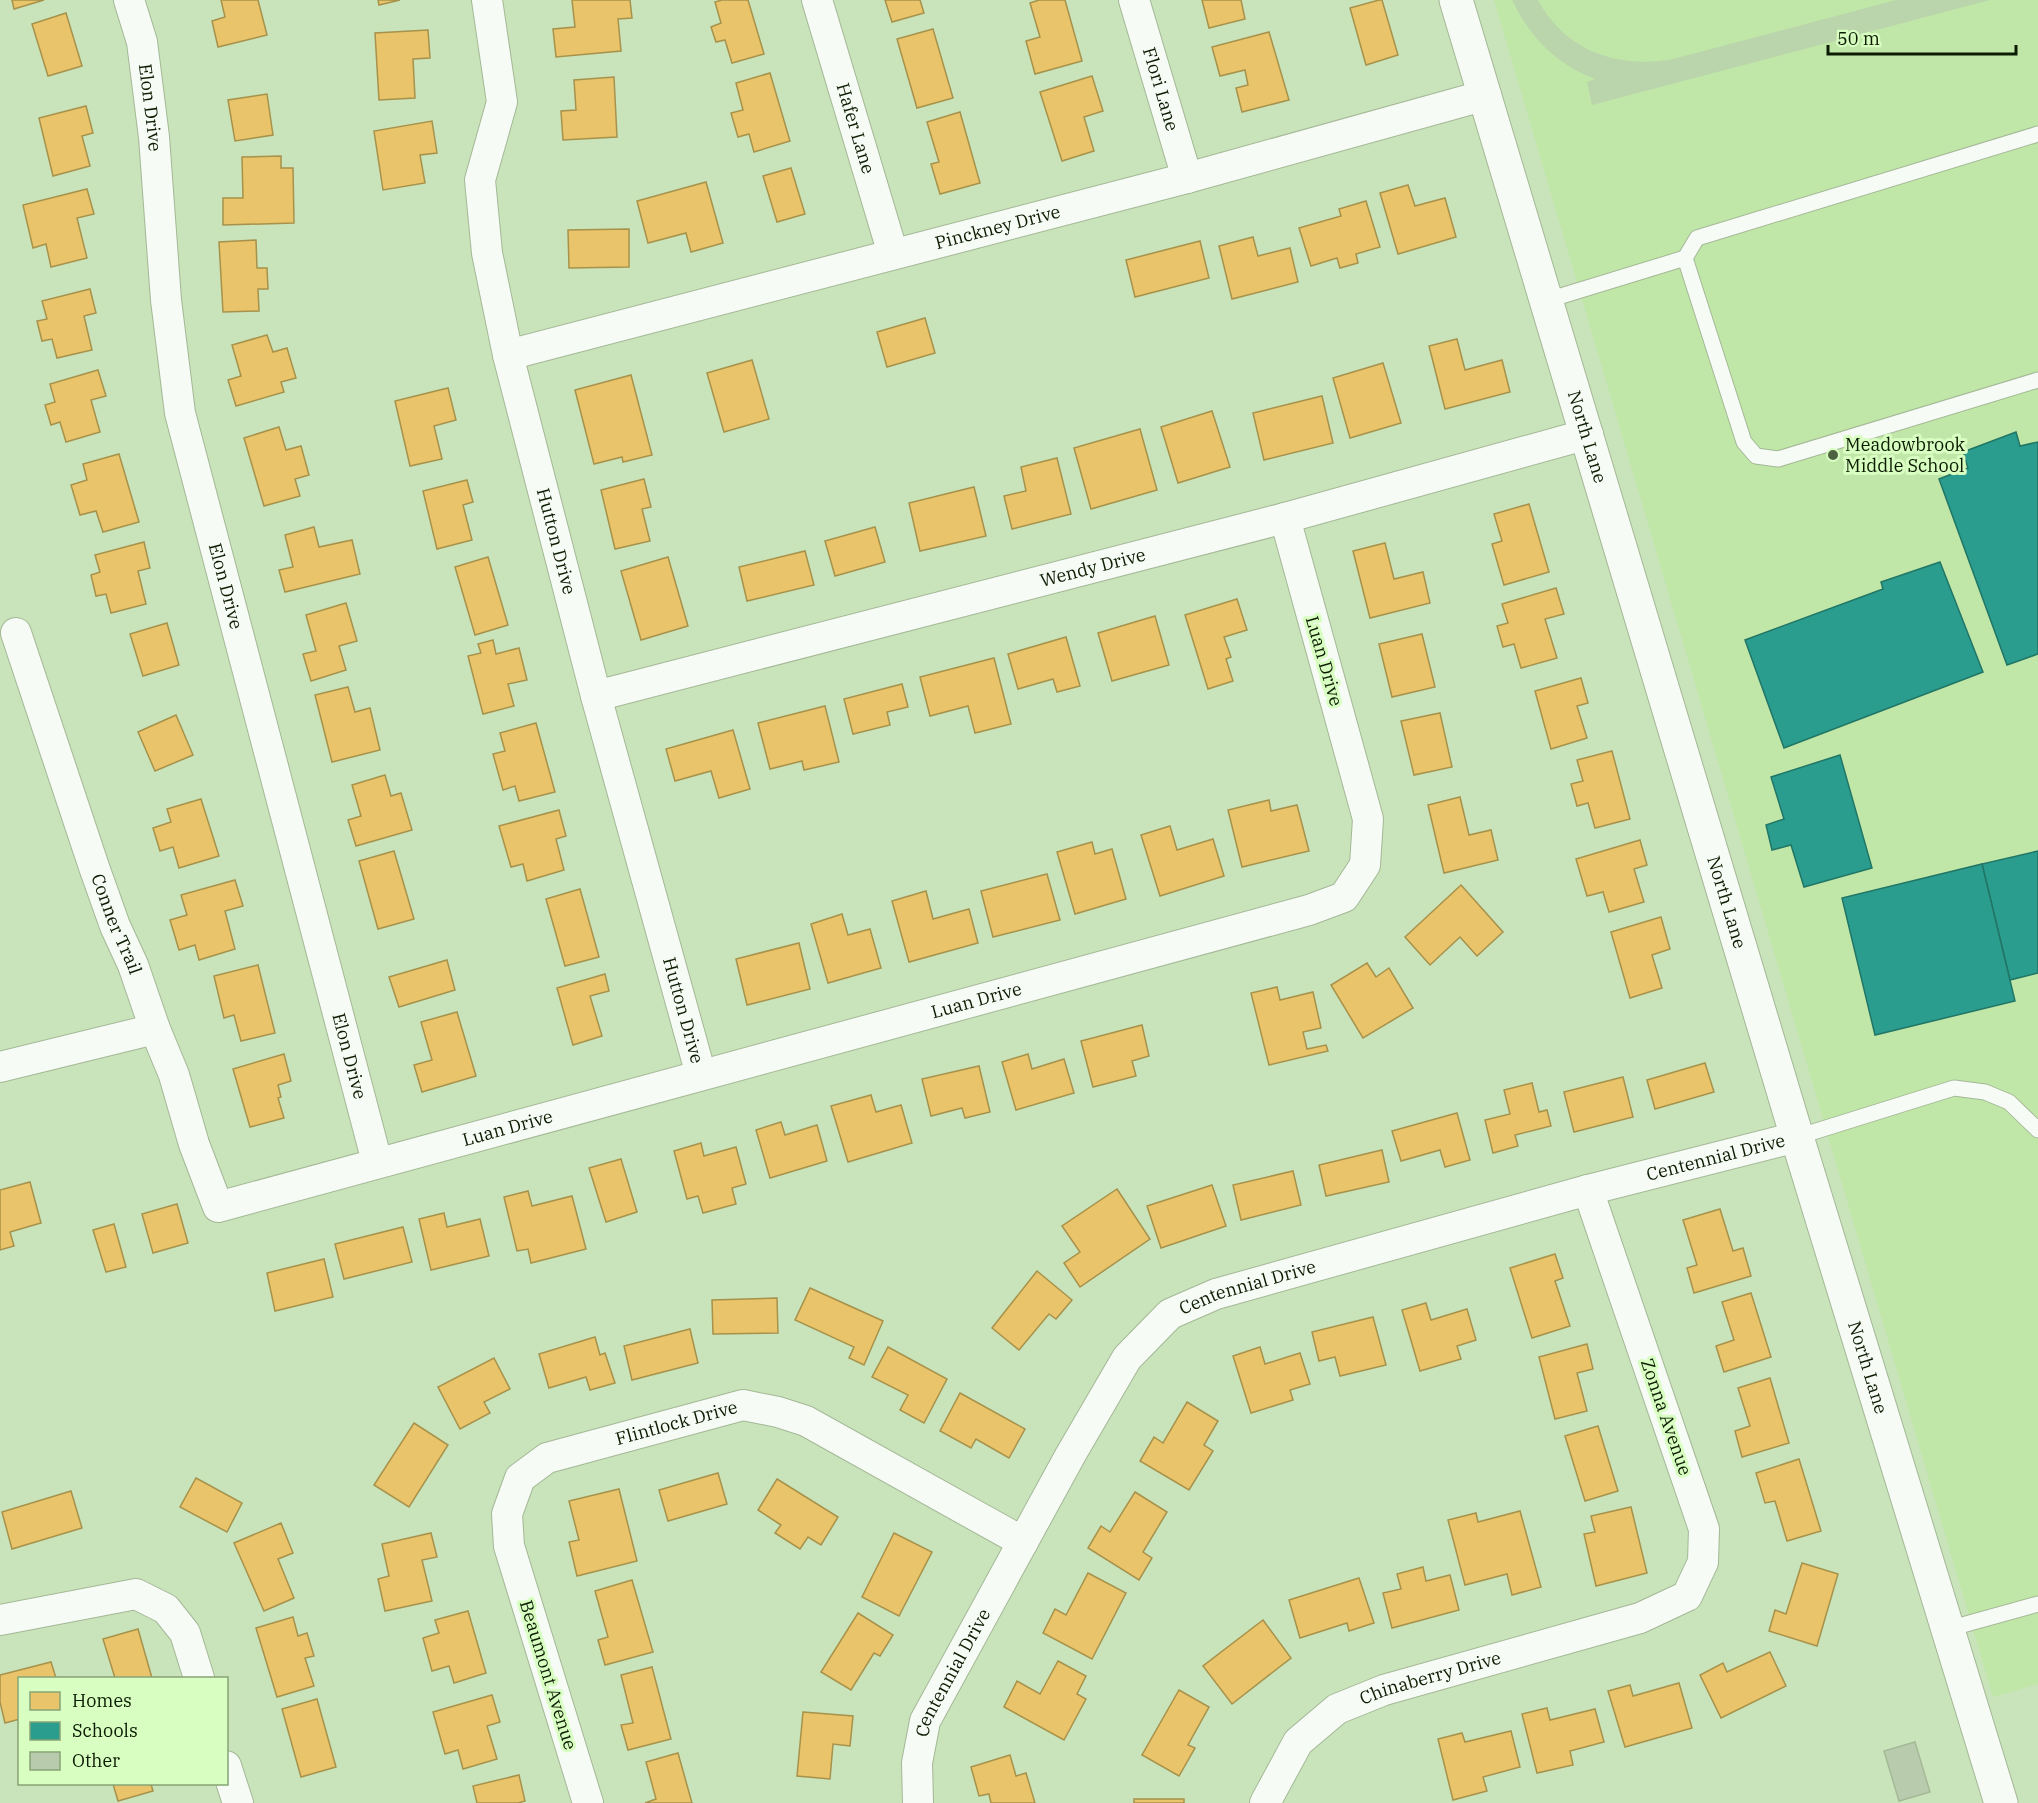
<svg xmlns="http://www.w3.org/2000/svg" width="2038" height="1803" viewBox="0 0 2038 1803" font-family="'IBM Plex Serif',serif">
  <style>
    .built { fill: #c0e7a8 }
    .green { fill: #bad5ab }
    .homes { fill: #e9c46a; stroke: #a7924b; stroke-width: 1.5 }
    .schools { fill: #2a9d8f; stroke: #217665; stroke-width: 1.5 }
    .building { fill: #b8ccad; stroke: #a5b998; stroke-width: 1.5 }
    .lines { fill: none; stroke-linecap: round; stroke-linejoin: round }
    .service-casing { stroke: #a4b897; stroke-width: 17 }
    .minor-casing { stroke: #a4b897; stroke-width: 32 }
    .tertiary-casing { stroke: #a4b897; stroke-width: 35 }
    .service { stroke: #f7fbf5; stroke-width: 15 }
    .minor { stroke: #f7fbf5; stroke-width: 30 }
    .tertiary { stroke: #f7fbf5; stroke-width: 33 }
    .poi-dot { fill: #4e6242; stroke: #d8fec2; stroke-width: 2 }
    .labels { text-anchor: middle; stroke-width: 6; stroke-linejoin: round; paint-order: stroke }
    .street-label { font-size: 18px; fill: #0c1c02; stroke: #d8fec2 }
    .poi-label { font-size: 18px; fill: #0c1c02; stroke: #d8fec2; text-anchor: start }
  </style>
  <rect width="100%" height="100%" fill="#c9e3ba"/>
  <polygon class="built" points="1494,0 2038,0 2038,1684 1993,1697"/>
  <path class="green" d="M1512,0H1538C1565,51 1618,69 1673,59L1896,0H1990L1592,105L1587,82L1595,79C1557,65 1529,36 1512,0Z"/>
  <g class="homes">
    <polygon points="12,0 44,0 14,9"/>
    <polygon points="221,0 258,0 267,35 218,47 212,21 225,17"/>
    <polygon points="378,0 400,0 379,5"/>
    <polygon points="572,0 630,0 632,18 618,19 621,51 556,57 553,29 575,27"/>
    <polygon points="722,0 748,0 764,54 732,63 725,40 716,42 711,27 721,23 715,2"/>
    <polygon points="885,0 920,0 924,13 892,22"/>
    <polygon points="1039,0 1065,0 1082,61 1035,74 1026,41 1040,37 1030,3"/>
    <polygon points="1202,0 1241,0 1245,19 1209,28"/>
    <polygon points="1379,0 1382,0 1398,55 1366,65 1350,8"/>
    <polygon points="66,13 82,66 48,76 32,24"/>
    <polygon points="933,29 953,98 917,108 897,39"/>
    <polygon points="428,30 430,58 413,59 415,98 379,100 375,33"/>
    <polygon points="1269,32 1289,100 1242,112 1236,88 1248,85 1245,70 1220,76 1212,47"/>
    <polygon points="770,73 790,141 754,152 749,134 738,137 731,113 743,110 736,83"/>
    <polygon points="1092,76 1103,111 1084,117 1094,151 1062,161 1040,92"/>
    <polygon points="614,77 617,137 563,140 561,111 576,110 574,80"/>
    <polygon points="267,94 273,135 235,141 228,100"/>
    <polygon points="86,106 93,133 82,136 90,166 53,176 39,118"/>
    <polygon points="960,112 980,183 940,194 931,164 939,162 927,122"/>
    <polygon points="432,121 437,153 420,155 425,183 383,190 374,131"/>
    <polygon points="281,156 281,168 293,168 294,223 223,225 223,198 243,198 242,157"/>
    <polygon points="791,168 805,214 777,222 763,176"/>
    <polygon points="706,182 723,243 691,252 686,233 648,243 637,201"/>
    <polygon points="1408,185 1415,206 1445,198 1456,237 1398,254 1380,193"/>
    <polygon points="87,189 94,214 77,218 87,258 51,267 46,244 33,248 23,205"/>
    <polygon points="1366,201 1380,247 1356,254 1358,263 1340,268 1337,258 1311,266 1299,228 1341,216 1339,209"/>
    <polygon points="629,229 629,267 569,268 568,230"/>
    <polygon points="1253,237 1258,256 1290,248 1298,282 1232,299 1219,246"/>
    <polygon points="256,240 257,268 267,268 268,289 258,289 259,311 223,312 219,242"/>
    <polygon points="1200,241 1209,278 1135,297 1126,260"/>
    <polygon points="90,289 96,313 84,316 92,350 57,358 52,339 42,341 37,321 47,319 42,301"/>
    <polygon points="925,318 935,353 887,367 877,332"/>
    <polygon points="267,335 273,352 287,348 296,378 281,382 284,392 236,406 228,380 241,376 232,345"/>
    <polygon points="1457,339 1465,370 1502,360 1510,392 1445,409 1429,346"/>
    <polygon points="752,360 769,419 724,432 707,373"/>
    <polygon points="1383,363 1401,423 1350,438 1333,378"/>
    <polygon points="98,370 106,396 91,400 100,432 66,442 60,422 51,425 45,405 55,402 50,384"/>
    <polygon points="631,375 652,455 623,462 622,457 594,464 575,390"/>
    <polygon points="448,388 456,420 434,426 442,459 410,466 395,401"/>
    <polygon points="1322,396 1333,443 1264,460 1253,413"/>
    <polygon points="1212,411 1230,467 1178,483 1161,427"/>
    <polygon points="279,427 286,450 301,446 309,475 295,479 300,496 264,506 244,438"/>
    <polygon points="1140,429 1157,490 1091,509 1074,448"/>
    <polygon points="119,454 139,522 103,532 96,511 80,515 71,485 87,480 83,464"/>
    <polygon points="1057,458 1071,514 1012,529 1004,496 1026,491 1021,467"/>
    <polygon points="644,479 651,507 642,509 650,541 615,549 601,490"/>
    <polygon points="467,480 473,502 463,505 472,540 437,549 423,491"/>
    <polygon points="974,487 986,536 920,551 909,503"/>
    <polygon points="1529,504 1549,572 1504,585 1492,544 1502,541 1494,514"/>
    <polygon points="314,527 319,547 352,540 360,574 285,592 279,570 293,567 285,535"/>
    <polygon points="875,527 885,562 835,576 825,541"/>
    <polygon points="144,542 150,568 138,571 146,604 111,613 106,594 96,596 91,575 100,572 95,555"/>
    <polygon points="1385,543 1394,579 1423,572 1430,603 1370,618 1353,551"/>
    <polygon points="805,551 814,585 747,601 739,567"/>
    <polygon points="488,557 508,625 475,635 455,567"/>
    <polygon points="668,557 688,626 641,640 621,571"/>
    <polygon points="1556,588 1564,614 1545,619 1557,658 1521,668 1514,644 1503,647 1497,626 1508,623 1502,604"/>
    <polygon points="1237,599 1247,630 1224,637 1231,657 1226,659 1233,681 1208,689 1185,615"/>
    <polygon points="346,603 357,641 339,646 346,670 311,681 303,654 316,651 306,615"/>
    <polygon points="1155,616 1169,665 1112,681 1098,633"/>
    <polygon points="167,623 179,665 143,676 130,634"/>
    <polygon points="1422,634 1435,687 1392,697 1379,644"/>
    <polygon points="1066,637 1080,686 1057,692 1053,679 1018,689 1008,654"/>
    <polygon points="493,640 496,654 519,648 527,680 508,684 514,706 483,714 468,656 481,653 478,644"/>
    <polygon points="994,658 1011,724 975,733 968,706 930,716 920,677"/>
    <polygon points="1581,678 1588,703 1577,706 1587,738 1551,749 1535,691"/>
    <polygon points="902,684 908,707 887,712 890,725 853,734 844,699"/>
    <polygon points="348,687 355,712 370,708 380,750 332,762 315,695"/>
    <polygon points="825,706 839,762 804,770 802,761 770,769 758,723"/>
    <polygon points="1440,713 1452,767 1414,775 1401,721"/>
    <polygon points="176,715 193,755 155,771 138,732"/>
    <polygon points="536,723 555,792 519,801 515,786 503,790 493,754 505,751 500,733"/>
    <polygon points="733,730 750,789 719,798 711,771 675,781 666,749"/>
    <polygon points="1612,751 1630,819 1595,828 1588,803 1577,806 1571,784 1583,781 1577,760"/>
    <polygon points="385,775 391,796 401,793 412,830 356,846 348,820 361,816 352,785"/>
    <polygon points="1460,797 1469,835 1491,830 1498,860 1444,873 1428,805"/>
    <polygon points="201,799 219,856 179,868 173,847 160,851 153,828 171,822 167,809"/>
    <polygon points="1269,800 1271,811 1297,805 1309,851 1242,867 1228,810"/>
    <polygon points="559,810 566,836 556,839 564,870 527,881 523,864 511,867 499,826"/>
    <polygon points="1170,826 1177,850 1213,839 1224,876 1160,896 1141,835"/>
    <polygon points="1640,840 1647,865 1634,869 1644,902 1609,912 1603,892 1587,896 1576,859"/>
    <polygon points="1092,842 1095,854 1112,849 1126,899 1075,914 1057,852"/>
    <polygon points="394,851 414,919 378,929 359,861"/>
    <polygon points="1047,874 1060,920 993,937 981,891"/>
    <polygon points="235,880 243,906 225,911 235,949 199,960 195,945 179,950 170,920 187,915 181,895"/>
    <polygon points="1461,885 1503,932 1477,956 1460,937 1430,965 1405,937"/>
    <polygon points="580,889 599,957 565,966 546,899"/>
    <polygon points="926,891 933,919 969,909 978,943 909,962 892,901"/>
    <polygon points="842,914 848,935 870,929 881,968 828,983 811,924"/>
    <polygon points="1661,917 1670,949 1652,955 1662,988 1630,998 1611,932"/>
    <polygon points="799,943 810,989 747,1005 736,959"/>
    <polygon points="447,960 455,990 399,1007 389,977"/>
    <polygon points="1367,963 1376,977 1389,968 1413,1008 1363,1038 1331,985"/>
    <polygon points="258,965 275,1033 241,1041 234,1015 224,1018 214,976"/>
    <polygon points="605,974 609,991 590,996 602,1036 573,1045 557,988"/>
    <polygon points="1277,987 1280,1000 1313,992 1321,1028 1303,1032 1307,1049 1326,1045 1328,1051 1269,1065 1251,993"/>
    <polygon points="457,1012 476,1076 422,1092 414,1065 432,1060 421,1022"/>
    <polygon points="1142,1025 1149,1056 1132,1061 1136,1076 1093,1087 1081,1041"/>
    <polygon points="284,1054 291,1081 278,1085 281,1097 278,1098 284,1118 250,1127 233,1069"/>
    <polygon points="1028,1054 1032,1069 1064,1059 1074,1093 1016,1110 1002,1062"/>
    <polygon points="1705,1063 1714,1092 1655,1109 1647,1080"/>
    <polygon points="979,1066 990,1112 965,1118 962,1108 931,1116 922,1079"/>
    <polygon points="1623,1077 1633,1117 1574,1132 1564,1092"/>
    <polygon points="1532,1083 1539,1112 1547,1110 1551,1126 1515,1135 1518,1146 1493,1153 1485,1120 1510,1114 1504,1090"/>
    <polygon points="871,1095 876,1112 901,1105 912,1143 848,1162 831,1106"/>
    <polygon points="1457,1113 1470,1160 1445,1167 1440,1150 1401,1161 1392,1131"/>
    <polygon points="781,1122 785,1135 817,1125 827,1161 770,1178 756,1130"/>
    <polygon points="701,1143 704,1156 736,1147 746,1184 732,1188 736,1204 703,1213 698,1196 687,1199 674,1151"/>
    <polygon points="1382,1150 1389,1182 1326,1196 1319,1165"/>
    <polygon points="621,1159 637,1212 606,1222 589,1168"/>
    <polygon points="1293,1171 1301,1205 1241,1220 1233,1185"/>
    <polygon points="30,1182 41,1223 10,1232 14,1246 0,1250 0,1190"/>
    <polygon points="1212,1185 1226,1226 1161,1248 1147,1206"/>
    <polygon points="1117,1189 1150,1239 1080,1287 1064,1263 1080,1252 1062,1226"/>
    <polygon points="528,1191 532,1206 572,1196 586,1249 531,1263 528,1249 517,1251 504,1197"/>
    <polygon points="177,1204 188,1243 153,1253 142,1214"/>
    <polygon points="1720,1209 1733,1251 1743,1248 1751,1276 1694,1293 1687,1268 1697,1265 1683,1220"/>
    <polygon points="444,1213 447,1227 480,1219 489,1256 431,1270 419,1219"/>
    <polygon points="114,1224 126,1267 106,1272 93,1230"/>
    <polygon points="403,1227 412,1262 344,1279 335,1244"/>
    <polygon points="1555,1254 1563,1278 1555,1281 1570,1326 1532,1338 1510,1268"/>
    <polygon points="324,1259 333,1297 275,1311 267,1273"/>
    <polygon points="1037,1271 1072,1300 1056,1319 1049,1314 1019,1350 992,1328"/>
    <polygon points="810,1288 883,1321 864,1365 849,1358 854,1347 795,1320"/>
    <polygon points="1751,1293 1771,1357 1724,1372 1716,1346 1734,1340 1722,1302"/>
    <polygon points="777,1298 778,1333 713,1334 712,1300"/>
    <polygon points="1426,1303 1431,1320 1467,1309 1476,1340 1457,1346 1461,1359 1420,1371 1402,1310"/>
    <polygon points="1373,1317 1386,1365 1340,1376 1335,1357 1319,1361 1312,1332"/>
    <polygon points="690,1329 698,1363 632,1380 624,1346"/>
    <polygon points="595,1337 600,1355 605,1353 615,1383 590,1390 586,1377 549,1388 539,1354"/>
    <polygon points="1587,1344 1593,1369 1577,1373 1587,1411 1555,1419 1539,1357"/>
    <polygon points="888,1347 947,1379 924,1423 900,1410 908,1395 872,1377"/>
    <polygon points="1260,1347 1265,1364 1300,1353 1310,1384 1290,1390 1293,1400 1251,1413 1233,1356"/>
    <polygon points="494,1358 510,1389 484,1402 490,1413 460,1429 438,1387"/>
    <polygon points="1770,1378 1789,1443 1742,1457 1735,1431 1750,1426 1738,1388"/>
    <polygon points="960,1393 1025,1429 1009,1458 976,1439 971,1448 940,1431"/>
    <polygon points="1187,1402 1218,1421 1204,1445 1213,1451 1189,1490 1140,1461 1154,1437 1163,1443"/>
    <polygon points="414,1423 448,1445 409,1507 374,1485"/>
    <polygon points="1598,1426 1618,1491 1585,1501 1565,1436"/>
    <polygon points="1799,1459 1821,1531 1787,1541 1775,1501 1765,1503 1756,1473"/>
    <polygon points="718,1473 727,1504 668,1521 659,1490"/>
    <polygon points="196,1478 242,1503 227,1532 180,1507"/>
    <polygon points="777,1479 838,1517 821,1545 808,1537 800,1549 775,1533 781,1525 758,1510"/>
    <polygon points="619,1489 637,1561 577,1576 569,1542 579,1540 569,1501"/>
    <polygon points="71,1491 82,1528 12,1549 2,1512"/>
    <polygon points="1135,1492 1167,1512 1143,1552 1152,1558 1139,1580 1088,1548 1101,1526 1110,1532"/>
    <polygon points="1631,1507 1647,1573 1596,1586 1584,1534 1595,1532 1591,1516"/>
    <polygon points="1520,1511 1541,1587 1512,1595 1507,1574 1465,1585 1448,1520 1476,1513 1478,1522"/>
    <polygon points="281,1523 293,1553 278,1559 294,1598 264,1611 234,1543"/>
    <polygon points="431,1533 437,1557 422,1560 432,1601 385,1611 378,1579 389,1576 382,1544"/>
    <polygon points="894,1533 932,1552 899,1616 862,1597"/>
    <polygon points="1802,1563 1838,1574 1817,1646 1769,1631 1775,1610 1786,1614"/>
    <polygon points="1423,1567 1426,1581 1450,1575 1459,1610 1392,1628 1383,1593 1401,1589 1397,1574"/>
    <polygon points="1088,1573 1126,1593 1092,1659 1043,1633 1055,1609 1066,1615"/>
    <polygon points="1359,1578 1374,1623 1349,1631 1347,1623 1300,1638 1289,1600"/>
    <polygon points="632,1580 653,1652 605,1665 598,1640 608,1637 595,1591"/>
    <polygon points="468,1611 486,1673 454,1683 449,1666 432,1671 423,1638 439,1633 435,1620"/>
    <polygon points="858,1613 893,1635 880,1656 874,1653 851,1690 821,1672"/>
    <polygon points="293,1617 298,1636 307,1633 314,1656 305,1658 314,1686 277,1697 256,1628"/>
    <polygon points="1263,1620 1291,1658 1232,1704 1203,1666"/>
    <polygon points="138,1629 152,1678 115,1678 103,1639"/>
    <polygon points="1770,1652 1786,1686 1721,1718 1700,1675 1723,1663 1727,1672"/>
    <polygon points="1058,1661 1086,1676 1077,1694 1086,1699 1064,1740 1004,1707 1017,1681 1040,1694"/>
    <polygon points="51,1662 56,1678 20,1678 20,1719 5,1723 0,1702 0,1675"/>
    <polygon points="652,1667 671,1739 628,1750 621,1725 633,1723 621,1675"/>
    <polygon points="1679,1683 1692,1728 1625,1747 1608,1691 1630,1685 1633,1696"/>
    <polygon points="1179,1690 1209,1707 1188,1745 1195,1748 1179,1776 1142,1755"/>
    <polygon points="492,1695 500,1722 487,1726 497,1759 463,1769 458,1750 445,1754 433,1712"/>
    <polygon points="317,1699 336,1767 301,1777 282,1709"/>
    <polygon points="1547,1708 1550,1720 1595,1709 1604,1742 1570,1751 1573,1765 1537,1773 1522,1714"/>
    <polygon points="803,1712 853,1716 850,1746 833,1744 830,1779 797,1776"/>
    <polygon points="1511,1731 1520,1767 1483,1777 1487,1791 1453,1800 1438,1739 1462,1733 1465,1742"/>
    <polygon points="678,1753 692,1803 645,1803 656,1799 646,1762"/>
    <polygon points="1010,1755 1016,1776 1026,1773 1035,1803 991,1803 989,1794 979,1796 971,1767"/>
    <polygon points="519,1775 525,1801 518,1803 477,1803 473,1786"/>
    <polygon points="113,1784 151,1784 153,1791 118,1801"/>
    <rect x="1134" y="1799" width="50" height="4"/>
  </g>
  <g class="schools">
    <polygon points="2016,432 2020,446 2038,442 2038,654 2007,665 1939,479 1968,468 1963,452"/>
    <polygon points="1940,562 1983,672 1784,748 1745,640 1883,589 1881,582"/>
    <polygon points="1840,755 1872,868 1804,887 1791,845 1772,850 1766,825 1784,819 1771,777"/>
    <polygon points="2038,851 2038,973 2010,980 1982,864"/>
    <polygon points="1982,864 2015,1001 1875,1035 1842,898"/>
  </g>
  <polygon class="building" points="1915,1742 1930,1792 1899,1801 1884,1751"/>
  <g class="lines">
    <g class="service-casing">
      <g id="service">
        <polyline points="1685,258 1744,442 1756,456 1778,459 2038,380"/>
        <polyline points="1548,300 1685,258 1697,238 2038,134"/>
        <polyline points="1797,1137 1954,1088 1985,1092 2009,1102 2038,1130"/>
        <polyline points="1948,1629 2038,1604"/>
      </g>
    </g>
    <g class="minor-casing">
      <g id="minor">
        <path id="s1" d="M129,0L142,42L154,137L166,300L180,413L377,1162"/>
        <path id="s2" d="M487,0L502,102L480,180L487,253L508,355L596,696L701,1075"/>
        <path id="s3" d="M817,0L893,254"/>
        <path id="s4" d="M1134,0L1187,178"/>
        <path id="s5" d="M508,355L1187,178L1486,95"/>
        <path id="s6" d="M16,633L94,867L115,926L133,965L155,1029L174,1075L194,1144L218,1207L1309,910L1344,897L1365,865L1368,819L1285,518"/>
        <path id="s7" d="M596,696L1285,518L1588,434"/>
        <polyline points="0,1067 155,1029"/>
        <polyline points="0,1620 136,1594 166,1609 185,1633 199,1678"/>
        <polyline points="226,1766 238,1803"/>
        <path id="s8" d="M588,1803L509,1546L507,1514L520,1478L547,1458L743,1405L778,1412L806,1421L1023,1542"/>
        <path id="s9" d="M918,1803L917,1763L925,1721L1071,1454L1127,1358L1170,1314L1216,1294L1588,1190L1797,1137"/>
        <path id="s10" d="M1265,1803L1298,1742L1337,1709L1384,1690L1640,1618L1687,1596L1703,1562L1704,1529L1588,1190"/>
      </g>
    </g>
    <g class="tertiary-casing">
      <g id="tertiary">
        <path id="s11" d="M1456,0L1797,1137L2001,1803"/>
      </g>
    </g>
    <use href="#service" class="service"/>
    <use href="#minor" class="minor"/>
    <use href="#tertiary" class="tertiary"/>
  </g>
  <circle class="poi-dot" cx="1833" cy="455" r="6"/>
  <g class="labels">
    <g class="street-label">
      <text dy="6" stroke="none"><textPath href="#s4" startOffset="93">Flori Lane</textPath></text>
      <text dy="6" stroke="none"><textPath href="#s1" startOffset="110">Elon Drive</textPath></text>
      <text dy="6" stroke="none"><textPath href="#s3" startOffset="134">Hafer Lane</textPath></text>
      <text dy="6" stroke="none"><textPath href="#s5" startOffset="506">Pinckney Drive</textPath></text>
      <text dy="6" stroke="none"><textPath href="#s11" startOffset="456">North Lane</textPath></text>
      <text dy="6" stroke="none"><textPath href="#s2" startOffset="554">Hutton Drive</textPath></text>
      <text dy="6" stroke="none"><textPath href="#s7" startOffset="513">Wendy Drive</textPath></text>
      <text dy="6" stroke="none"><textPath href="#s1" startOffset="596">Elon Drive</textPath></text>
      <text transform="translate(1324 661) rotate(74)" y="6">Luan Drive</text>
      <text dy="6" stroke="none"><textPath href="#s11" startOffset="942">North Lane</textPath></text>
      <text dy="6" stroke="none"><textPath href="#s6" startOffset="308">Conner Trail</textPath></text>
      <text dy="6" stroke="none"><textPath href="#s6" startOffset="1395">Luan Drive</textPath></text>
      <text dy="6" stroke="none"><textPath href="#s2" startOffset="1040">Hutton Drive</textPath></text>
      <text dy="6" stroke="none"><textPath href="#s1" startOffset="1082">Elon Drive</textPath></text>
      <text dy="6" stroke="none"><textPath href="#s6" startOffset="909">Luan Drive</textPath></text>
      <text dy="6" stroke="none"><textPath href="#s9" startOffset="1128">Centennial Drive</textPath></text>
      <text dy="6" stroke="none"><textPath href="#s9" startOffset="642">Centennial Drive</textPath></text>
      <text dy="6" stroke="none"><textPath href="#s11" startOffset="1428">North Lane</textPath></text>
      <text transform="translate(1666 1417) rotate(71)" y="6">Zonna Avenue</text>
      <text dy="6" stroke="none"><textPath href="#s8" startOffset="507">Flintlock Drive</textPath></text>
      <text dy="6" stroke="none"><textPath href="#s9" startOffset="138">Centennial Drive</textPath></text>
      <text transform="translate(548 1675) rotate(73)" y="6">Beaumont Avenue</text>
      <text dy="6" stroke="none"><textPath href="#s10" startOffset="219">Chinaberry Drive</textPath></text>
    </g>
    <g class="poi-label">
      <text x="1845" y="451">Meadowbrook<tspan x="1845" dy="21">Middle School</tspan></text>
    </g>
  </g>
  <rect x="18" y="1677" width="210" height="108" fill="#d8fec2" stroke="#86a475" stroke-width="1.5"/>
  <rect x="30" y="1692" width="30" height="18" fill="#e9c46a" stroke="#86a475" stroke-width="1.5"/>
  <text x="72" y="1707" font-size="18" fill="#0c1c02">Homes</text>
  <rect x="30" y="1722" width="30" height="18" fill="#2a9d8f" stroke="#86a475" stroke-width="1.5"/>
  <text x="72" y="1737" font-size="18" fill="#0c1c02">Schools</text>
  <rect x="30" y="1752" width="30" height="18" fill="#b8ccad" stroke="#86a475" stroke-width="1.5"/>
  <text x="72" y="1767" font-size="18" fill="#0c1c02">Other</text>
  <path d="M1828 45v9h188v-9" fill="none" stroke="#0c1c02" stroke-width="3"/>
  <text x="1837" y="45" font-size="18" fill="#0c1c02" stroke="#d8fec2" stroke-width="4.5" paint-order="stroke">50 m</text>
</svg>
